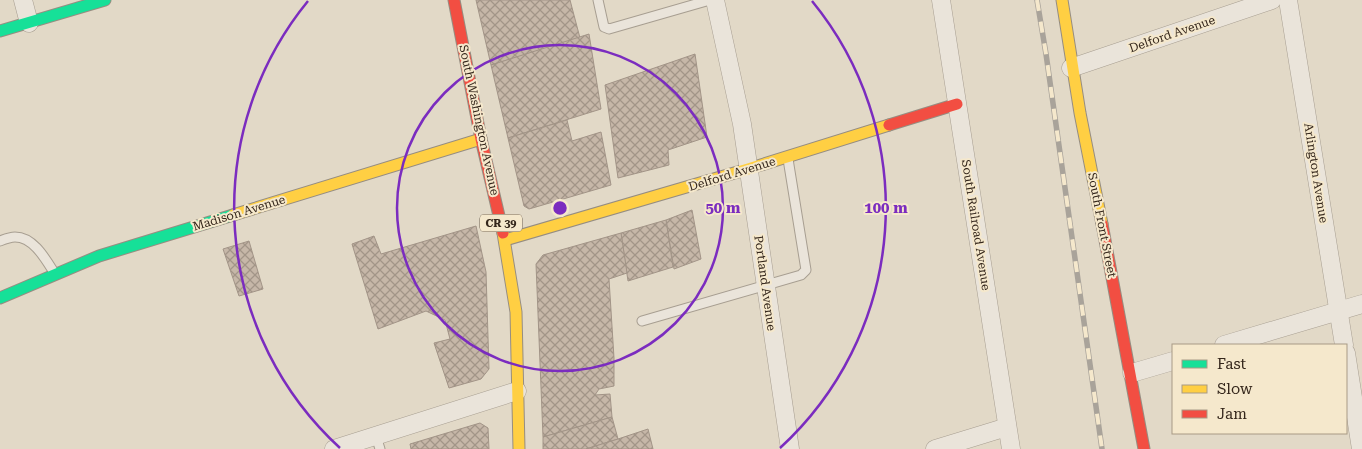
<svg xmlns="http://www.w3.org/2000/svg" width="1362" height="449" viewBox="0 0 1362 449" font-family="'Roboto Serif',serif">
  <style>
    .building { fill: url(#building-cross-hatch); stroke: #a29487 }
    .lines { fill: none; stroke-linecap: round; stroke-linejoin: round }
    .lane-casing { stroke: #a79e91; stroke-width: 11 }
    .street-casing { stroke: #a79e91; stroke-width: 19 }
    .fast-casing { stroke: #968d81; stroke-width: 13 }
    .slow-casing { stroke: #968d81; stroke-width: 13 }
    .jam-casing { stroke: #968d81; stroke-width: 13 }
    .lane { stroke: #eae4da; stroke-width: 9 }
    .street { stroke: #eae4da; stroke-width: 18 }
    .fast { stroke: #16e098; stroke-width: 11 }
    .slow { stroke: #ffcf43; stroke-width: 11 }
    .jam { stroke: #f24e42; stroke-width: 11 }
    .rail-casing { stroke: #a9a39a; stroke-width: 5.5 }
    .rail { stroke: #f5e8cc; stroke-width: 4; stroke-dasharray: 11; stroke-linecap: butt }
    .ring { fill: none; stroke: #7b2cbf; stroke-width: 2.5 }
    .labels { text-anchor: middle; stroke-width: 4; stroke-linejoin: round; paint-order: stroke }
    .shield { fill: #f5e8cc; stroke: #6e6050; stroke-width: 1 }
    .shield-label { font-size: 11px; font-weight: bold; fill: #34261b }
    .street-label { font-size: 12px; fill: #34261b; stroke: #f5e8cc }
    .centre { fill: #7b2cbf; stroke: #f5e8cc; stroke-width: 2.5 }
    .ring-label { font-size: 15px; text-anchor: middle; font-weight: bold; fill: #7b2cbf; stroke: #f5e8cc; stroke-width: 4; stroke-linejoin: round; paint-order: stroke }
  </style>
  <defs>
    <pattern id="building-cross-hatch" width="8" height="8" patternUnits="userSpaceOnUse" patternTransform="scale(1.25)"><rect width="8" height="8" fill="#c6b7a8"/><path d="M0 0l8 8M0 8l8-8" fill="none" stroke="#a29588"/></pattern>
  </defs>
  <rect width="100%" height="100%" fill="#e2d9c7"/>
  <g class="building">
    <polygon points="476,0 570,0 580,38 491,65"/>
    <polygon points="589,34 601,109 508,138 491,65"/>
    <polygon points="695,54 707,137 668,150 669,165 618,178 605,85"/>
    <polygon points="567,120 572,141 601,132 611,185 529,209 524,206 508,138"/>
    <polygon points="692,210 701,259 674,269 666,220"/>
    <polygon points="666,220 673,267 628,281 621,233"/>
    <polygon points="476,226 486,272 489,369 481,379 449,388 434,343 450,339 445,320 426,311 378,329 352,244 374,236 381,254"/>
    <polygon points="621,233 627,273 609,279 614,358 614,386 599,389 595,395 610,394 612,417 543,437 536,264 543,255"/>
    <polygon points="249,241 263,289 239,296 223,249"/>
    <polygon points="612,417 618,439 586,449 543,449 543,437"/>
    <polygon points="480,423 488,428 489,449 411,449 410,444"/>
    <polygon points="648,429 653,449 586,449 618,439"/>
  </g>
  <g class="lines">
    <g class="lane-casing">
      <g id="lane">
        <polyline points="598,0 604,27 609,29 710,0"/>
        <path d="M0,241C5,239 11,237 15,237C34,237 46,260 55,274"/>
        <polyline points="642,321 801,275 806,270 788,159"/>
        <polyline points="376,436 380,449"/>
      </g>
    </g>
    <g class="street-casing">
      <g id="street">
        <polyline points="23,0 29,23"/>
        <polyline points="715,0 742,124 790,449"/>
        <polyline points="941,0 1011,449"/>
        <polyline points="1288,0 1344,345"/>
        <polyline points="1071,68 1272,0"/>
        <polyline points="1224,345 1362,304"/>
        <polyline points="1346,353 1361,449"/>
        <polyline points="1132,373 1173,361"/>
        <polyline points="334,449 517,391"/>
        <polyline points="935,449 1007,427"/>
      </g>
    </g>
    <g class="fast-casing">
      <g id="fast">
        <polyline points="0,31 105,0"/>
        <polyline points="0,298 99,256 233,215"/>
      </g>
    </g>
    <g class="slow-casing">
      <g id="slow">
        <polyline points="1062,0 1080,113 1102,224"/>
        <polyline points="233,215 481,139"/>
        <polyline points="503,233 516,312 519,449"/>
        <polyline points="505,240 748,169 889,125"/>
      </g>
    </g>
    <g class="jam-casing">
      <g id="jam">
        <polyline points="454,0 481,139 503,233"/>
        <polyline points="889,125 957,104"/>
        <polyline points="1102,224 1144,449"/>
      </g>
    </g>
    <use href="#lane" class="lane"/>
    <use href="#street" class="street"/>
    <use href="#fast" class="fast"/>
    <use href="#slow" class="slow"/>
    <use href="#jam" class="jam"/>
    <g class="rail-casing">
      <polyline id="rail" points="1037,0 1046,54 1102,449"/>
    </g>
    <use href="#rail" class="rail"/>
  </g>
  <g class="ring">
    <circle cx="560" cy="208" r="163"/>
    <path d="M340 448A326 326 0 0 1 308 1M812 1A326 326 0 0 1 780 448"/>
  </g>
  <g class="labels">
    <rect class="shield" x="480" y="214.5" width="42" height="17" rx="4"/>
    <g class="shield-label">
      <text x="501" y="227">CR 39</text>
    </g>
    <g class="street-label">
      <text transform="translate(1172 34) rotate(-19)" y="4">Delford Avenue</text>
      <text transform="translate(479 120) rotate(78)" y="4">South Washington Avenue</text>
      <text transform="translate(1316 173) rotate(81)" y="4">Arlington Avenue</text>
      <text transform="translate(732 174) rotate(-17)" y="4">Delford Avenue</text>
      <text transform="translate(239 213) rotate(-17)" y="4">Madison Avenue</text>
      <text transform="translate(976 225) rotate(81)" y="4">South Railroad Avenue</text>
      <text transform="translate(1102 225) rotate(79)" y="4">South Front Street</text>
      <text transform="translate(765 283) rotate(82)" y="4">Portland Avenue</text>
    </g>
  </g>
  <circle cx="560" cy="208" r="8" class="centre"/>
  <g class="ring-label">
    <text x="723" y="213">50 m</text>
    <text x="886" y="213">100 m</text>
  </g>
  <rect x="1172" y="344" width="175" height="90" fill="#f5e8cc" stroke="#a89a85"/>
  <rect x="1182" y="360" width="25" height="8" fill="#16e098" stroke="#a89a85"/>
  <text x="1217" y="369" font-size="15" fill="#34261b">Fast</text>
  <rect x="1182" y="385" width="25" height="8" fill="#ffcf43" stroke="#a89a85"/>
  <text x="1217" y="394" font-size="15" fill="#34261b">Slow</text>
  <rect x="1182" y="410" width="25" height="8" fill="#f24e42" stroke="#a89a85"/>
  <text x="1217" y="419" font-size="15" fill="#34261b">Jam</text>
</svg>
